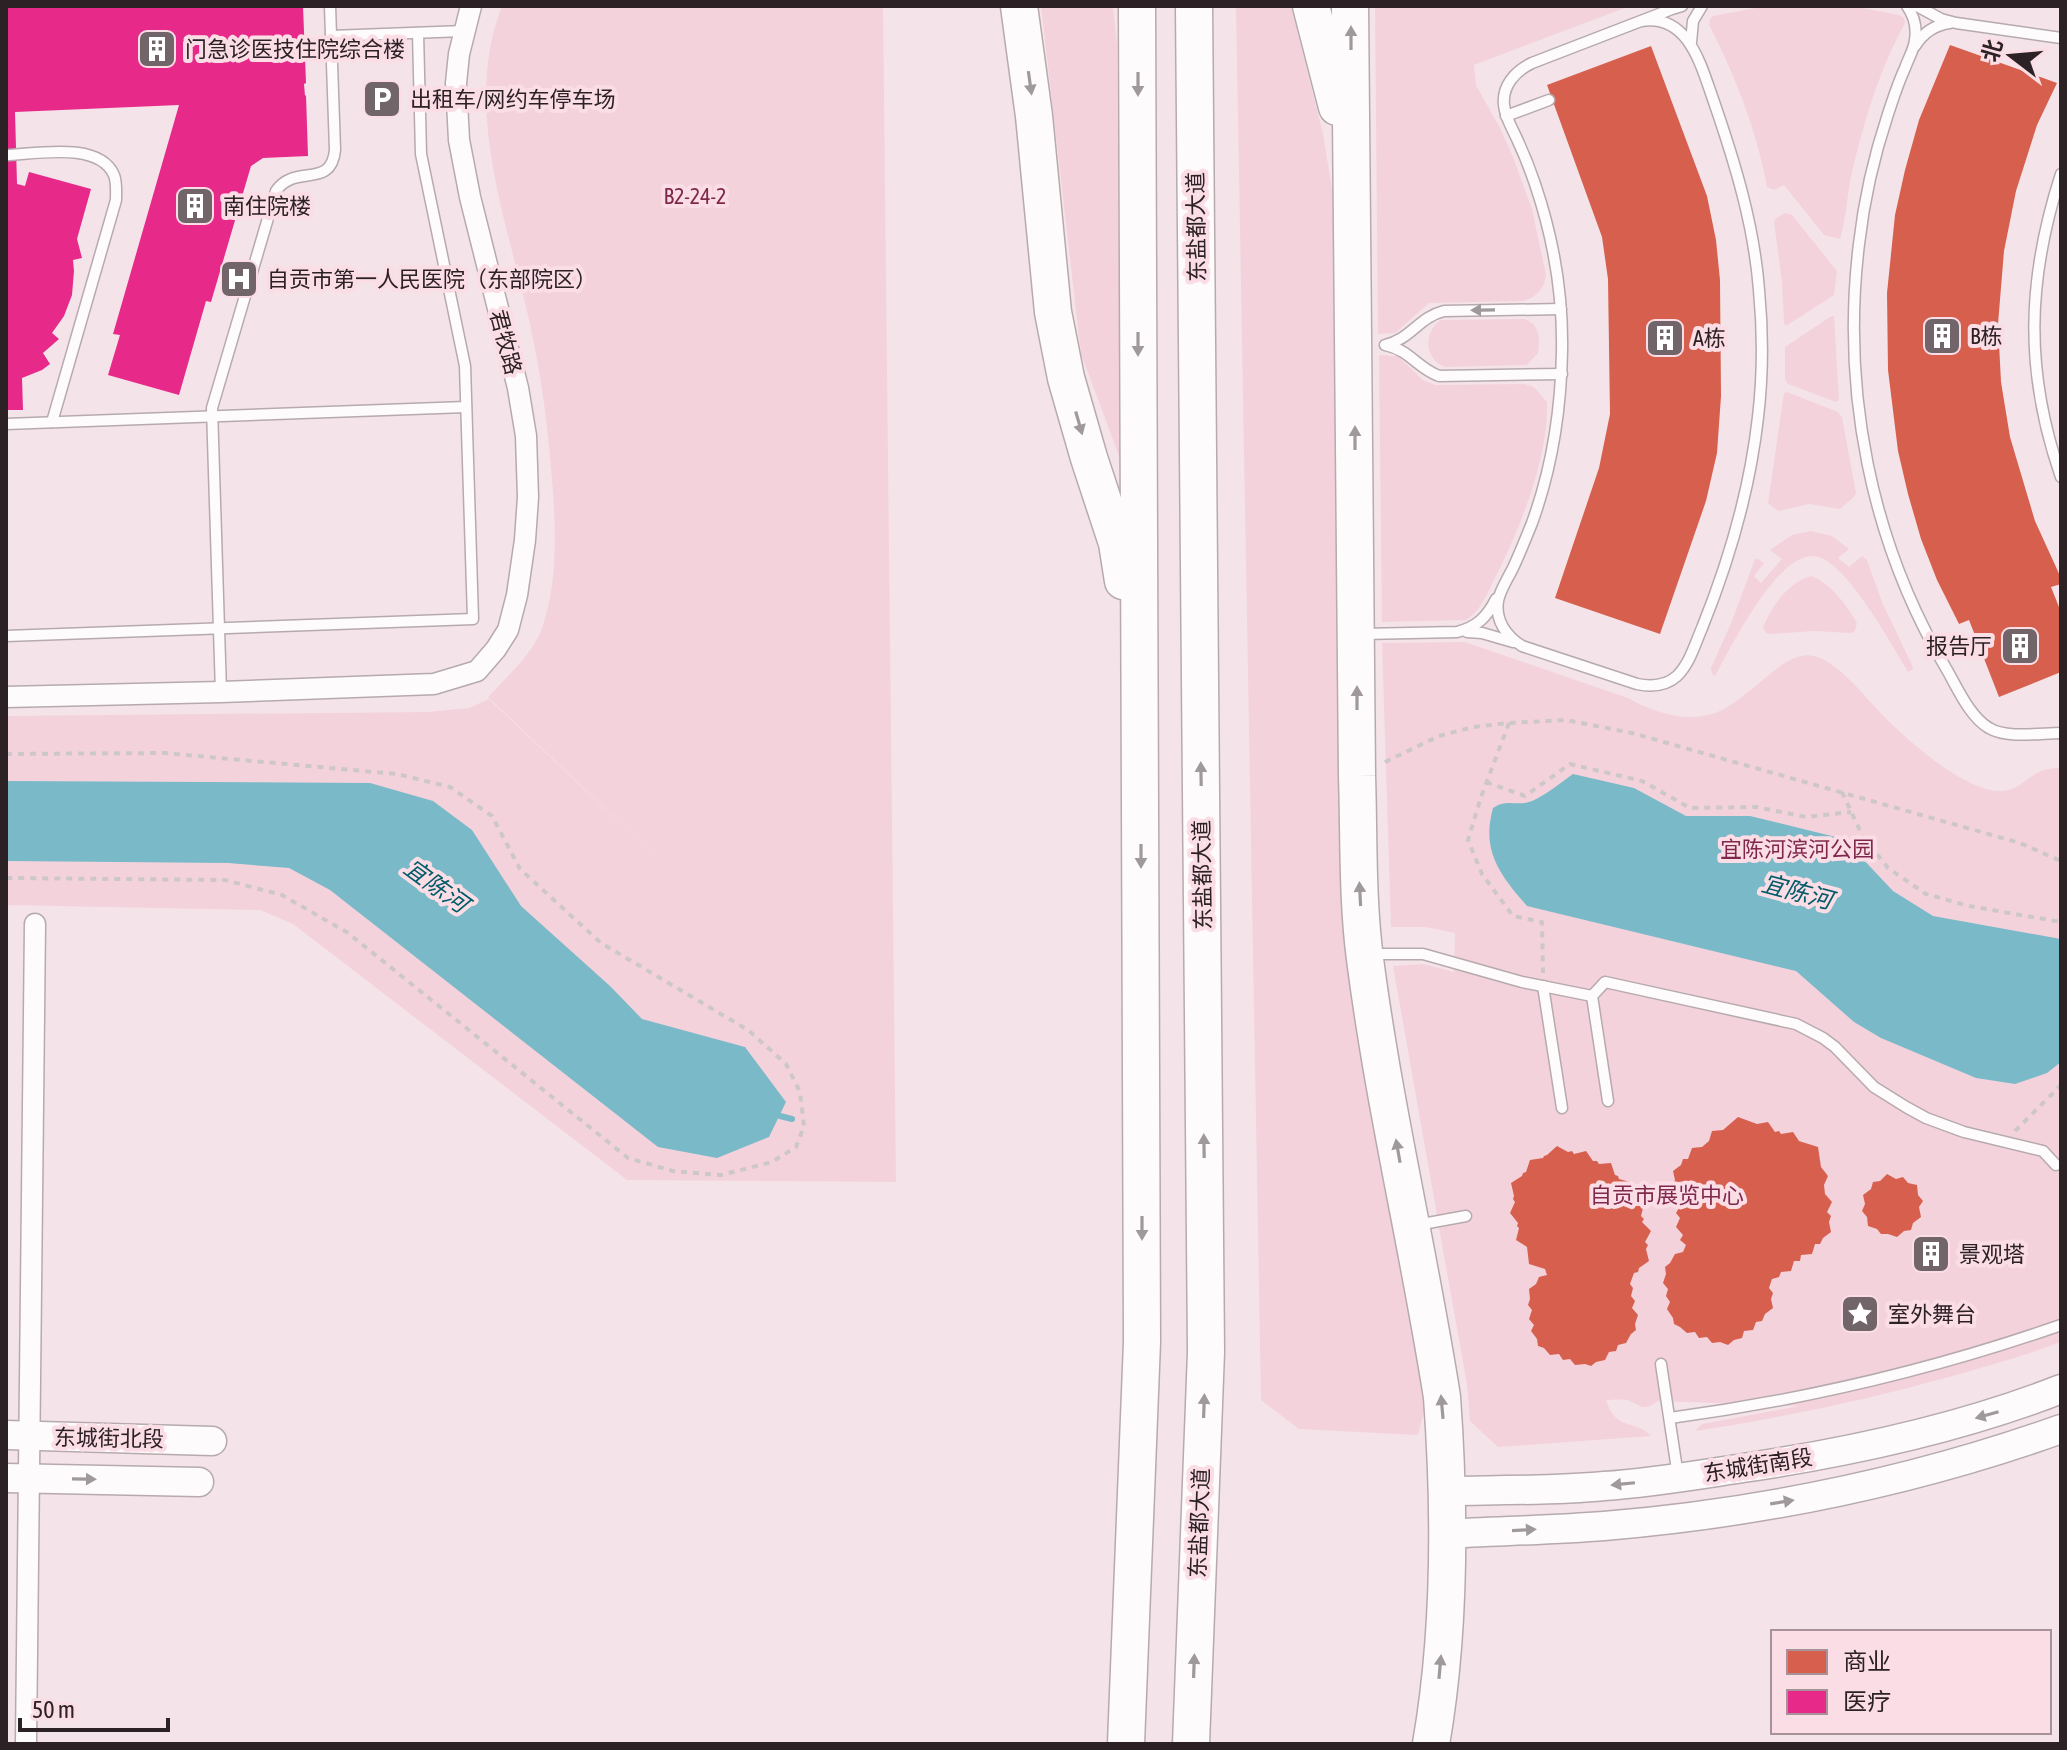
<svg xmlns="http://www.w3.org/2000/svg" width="2067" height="1750" viewBox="0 0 2067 1750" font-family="'Asap Condensed','Noto Sans SC',sans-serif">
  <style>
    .green { fill: #f4d2dc }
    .water { fill: #7abac8 }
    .shops { fill: #d6604d }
    .health { fill: #e7298a }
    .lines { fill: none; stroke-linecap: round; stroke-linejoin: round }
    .stream { stroke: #7abac8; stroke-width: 6 }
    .lane-casing { stroke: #b6aaae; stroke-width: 13 }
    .street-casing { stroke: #b6aaae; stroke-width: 23 }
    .secondary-casing { stroke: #b6aaae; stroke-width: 31 }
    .highway-casing { stroke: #b6aaae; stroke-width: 39 }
    .path { stroke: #cdc7c9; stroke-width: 4; stroke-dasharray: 6 6; stroke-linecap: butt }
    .lane { stroke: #fdfbfc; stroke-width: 10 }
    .street { stroke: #fdfbfc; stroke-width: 20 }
    .secondary { stroke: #fdfbfc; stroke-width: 28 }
    .highway { stroke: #fdfbfc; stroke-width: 36 }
    .oneway { fill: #9f999b }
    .labels { text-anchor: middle; stroke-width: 8; stroke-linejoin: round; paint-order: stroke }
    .poi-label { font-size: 22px; fill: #2c2125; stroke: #fbdde6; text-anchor: start }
    .park-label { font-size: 22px; fill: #7f284c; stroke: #fbdde6 }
    .street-label { font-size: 22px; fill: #2c2125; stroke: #fbdde6 }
    .water-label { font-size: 24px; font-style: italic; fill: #025b68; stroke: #fbdde6 }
  </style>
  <rect width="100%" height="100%" fill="#f4e4e9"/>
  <g class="green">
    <path d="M502,6H883L896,1182L627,1180L293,924L260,910L6,905V716L427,712L469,708L489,699L677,877L488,697C505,679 532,654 541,631C557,587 556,539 553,493C549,435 542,377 529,320C507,219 462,108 502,6Z"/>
    <polygon points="1041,6 1113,6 1117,45 1121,461 1081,354"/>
    <polygon points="1236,6 1291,6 1323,134 1334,201 1348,873 1427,1399 1418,1435 1299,1429 1261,1400"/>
    <path d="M1375,6H1630L1474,65L1476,85L1501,130L1513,157L1532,209L1546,275C1544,289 1537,297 1523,301L1429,303L1395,333L1378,334Z"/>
    <path d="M1766,6H1852L1899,15L1904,18L1905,23C1879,70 1863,125 1851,177C1847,197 1846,219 1840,239L1824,235L1784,185L1774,190L1767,187C1757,131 1735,75 1709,25L1710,19L1713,16Z"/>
    <polygon points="1785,213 1792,215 1837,271 1834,295 1786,326 1784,323 1782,282 1774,222 1775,219"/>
    <polygon points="1834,316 1839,400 1836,402 1788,384 1785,379 1785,347 1830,317"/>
    <path d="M1524,319C1540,324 1540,338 1538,353L1527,365L1445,367C1424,359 1423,332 1441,320Z"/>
    <path d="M1379,355L1398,356L1423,380L1435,385L1525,384L1534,387L1547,402C1549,458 1519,531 1494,580C1487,594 1479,614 1465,620L1382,622Z"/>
    <polygon points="1787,392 1838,412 1842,417 1856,493 1854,497 1840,509 1809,504 1778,511 1768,503 1784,393"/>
    <path d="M1811,531L1832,536L1849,549L1838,558L1849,567L1862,556L1867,560L1882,602L1913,667L1912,670L1908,672C1892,645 1849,567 1819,557C1781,544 1730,649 1715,676L1712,674L1711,668L1732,621L1755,559H1758L1764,563L1754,576L1761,583L1782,559L1770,550L1792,535Z"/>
    <path d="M1812,576C1832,585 1846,604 1857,623L1855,631L1851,633L1815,631L1771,634L1766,633L1763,628C1770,608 1790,580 1812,576Z"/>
    <path d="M1465,642L1628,698C1660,716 1700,727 1732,704C1749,693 1764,678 1780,666C1791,659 1801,653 1814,656C1835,660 1861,692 1875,707C1900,734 1962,791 2000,791C2017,791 2024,780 2037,773C2044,769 2054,768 2061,768V1342C2025,1356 1986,1366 1949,1377C1866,1400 1781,1418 1695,1431L1702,1424L1708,1423L1799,1406L1658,1401C1642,1413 1641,1405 1627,1400C1621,1399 1612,1400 1606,1400C1616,1432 1636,1419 1651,1436L1498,1447L1470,1421L1467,1384L1439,1228L1448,1225L1449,1214L1437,1215L1393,966L1424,964L1454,972L1455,933L1426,927H1391L1382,643Z"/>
  </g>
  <g class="water">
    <path d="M1573,774L1634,788L1686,816H1750L1844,839L1893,891L1933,916L2061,939V1062L2047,1073L2015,1084L1976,1078L1881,1038L1854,1022L1796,971L1527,906C1500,875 1481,851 1493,808C1507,798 1518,807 1532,801C1546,795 1560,783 1573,774Z"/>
    <polygon points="6,781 370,783 433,801 472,830 521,906 610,986 642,1019 745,1047 786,1102 769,1137 717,1158 658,1147 330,890 289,868 228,863 6,861"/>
  </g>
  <g class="shops">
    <polygon points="1950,45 2057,83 2037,125 2016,191 2004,251 1998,324 2001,382 2010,437 2035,521 2061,578 2061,584 2051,587 2061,612 2061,672 1999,697 1969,620 1959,624 1937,580 1921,539 1908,494 1898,451 1888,370 1887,293 1895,215 1905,170 1919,120"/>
    <polygon points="1651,46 1707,196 1716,240 1720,280 1721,396 1717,453 1706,501 1660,634 1555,598 1599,468 1610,414 1608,279 1602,237 1547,85"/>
    <polygon points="1738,1117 1757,1124 1768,1122 1775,1132 1779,1131 1781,1134 1793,1132 1799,1141 1818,1147 1821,1167 1828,1176 1824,1185 1825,1194 1832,1202 1827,1212 1831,1216 1829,1222 1831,1232 1823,1238 1820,1244 1815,1244 1812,1254 1801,1255 1800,1261 1794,1261 1791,1271 1781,1272 1779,1277 1772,1279 1769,1288 1773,1293 1771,1299 1773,1308 1765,1314 1762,1321 1756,1322 1753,1330 1744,1331 1742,1338 1734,1340 1728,1345 1720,1342 1712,1343 1707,1337 1699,1338 1695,1332 1687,1333 1680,1327 1674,1324 1673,1318 1667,1309 1670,1302 1666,1296 1668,1289 1663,1283 1666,1274 1665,1267 1670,1263 1675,1254 1683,1252 1686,1245 1680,1240 1683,1235 1676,1227 1680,1218 1676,1213 1679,1208 1672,1201 1676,1191 1672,1187 1675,1180 1673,1171 1681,1165 1683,1159 1688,1159 1692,1148 1702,1147 1709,1141 1712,1131 1723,1130"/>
    <polygon points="1557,1146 1568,1152 1572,1151 1574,1154 1586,1151 1593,1161 1597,1161 1599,1164 1611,1163 1615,1175 1618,1176 1619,1179 1630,1182 1630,1193 1644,1204 1641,1216 1644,1219 1642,1222 1651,1231 1645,1242 1648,1245 1646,1249 1649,1261 1639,1268 1638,1272 1634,1273 1630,1284 1633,1288 1631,1296 1635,1301 1632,1308 1638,1315 1635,1324 1636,1330 1631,1334 1626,1343 1618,1345 1616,1351 1609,1352 1605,1360 1596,1362 1591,1366 1585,1364 1575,1365 1570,1359 1563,1360 1559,1354 1550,1355 1544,1348 1538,1346 1537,1339 1531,1331 1534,1325 1529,1319 1532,1310 1528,1305 1530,1299 1529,1289 1536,1284 1539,1277 1547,1275 1545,1269 1529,1264 1527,1247 1516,1240 1519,1228 1517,1226 1518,1223 1510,1213 1515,1202 1513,1199 1514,1196 1511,1183 1522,1176 1523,1173 1526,1172 1530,1160 1543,1158 1544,1156 1547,1155"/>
    <polygon points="1887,1174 1896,1179 1903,1177 1908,1183 1917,1185 1918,1195 1923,1201 1919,1207 1921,1217 1913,1223 1911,1230 1904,1231 1897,1237 1888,1234 1881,1234 1877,1229 1868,1226 1867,1217 1862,1211 1865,1204 1863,1195 1871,1189 1873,1182 1880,1181"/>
    <polygon points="1937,1237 1948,1251 1941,1267 1924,1270 1914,1256 1920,1240"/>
  </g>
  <polygon class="health" points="6,6 303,6 306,83 304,84 305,96 306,95 308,156 263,158 251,166 211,302 206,301 179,395 108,375 120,335 113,334 179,105 15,112 17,184 25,186 29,172 91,189 77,239 82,258 73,260 74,271 72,295 64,316 52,333 59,339 43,353 50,364 42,370 22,378 23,410 6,410"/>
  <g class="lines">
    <polyline class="stream" points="772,1114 792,1119"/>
    <g class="lane-casing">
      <g id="lane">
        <path d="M1907,6C1914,16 1917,28 1915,40C1914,50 1908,59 1905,68C1898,83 1893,99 1888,114C1874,156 1864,200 1859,244C1841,391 1871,543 1947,670C1958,689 1970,717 1989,728C2007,739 2041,733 2061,733"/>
        <polyline points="1917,6 1941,19 1956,23 2061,38"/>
        <path d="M1641,21C1689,13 1701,66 1714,102C1735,163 1754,225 1759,290C1763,332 1763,375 1758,417C1750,489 1729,561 1702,628C1695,644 1690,663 1677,676C1666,686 1652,687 1637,684L1522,646C1506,636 1495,620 1498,601C1500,590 1508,578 1513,568C1520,553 1526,538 1532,523C1552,468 1561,410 1562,351C1563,295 1553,237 1535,184C1530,169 1524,154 1517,139C1512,128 1505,117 1504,105C1502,86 1515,71 1532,63L1672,9L1682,6"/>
        <polyline points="331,36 464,31"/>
        <polyline points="1691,42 1693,21 1702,6"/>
        <path d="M1915,46C1923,33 1934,25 1950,23"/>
        <polyline points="1506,116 1549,100"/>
        <path d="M6,155C36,154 99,141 114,175C117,183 116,192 116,200L52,422"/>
        <path d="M2061,174C2027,279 2024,371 2061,477"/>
        <path d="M1561,309L1444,311C1419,317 1411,339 1385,345C1410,350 1417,368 1439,376L1562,374"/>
        <polyline points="6,424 466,407"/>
        <polyline points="1467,632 1482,633 1513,642"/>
        <path d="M1363,634L1457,632C1477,627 1487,617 1496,599"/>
        <polyline points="6,636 473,619 465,366 421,154 418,33"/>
        <path d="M221,692L212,408L276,191C295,163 331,190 335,150L330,6"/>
        <polyline points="1371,954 1423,954 1522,982 1592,996"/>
        <polyline points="1543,986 1562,1108"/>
        <polyline points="1608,1101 1592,996 1605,982 1796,1024 1823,1038 1835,1047 1874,1087 1906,1107 1926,1118 1964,1132 2043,1151 2056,1165"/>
        <polyline points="1417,1225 1466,1216"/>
        <polyline points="1661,1364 1678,1476"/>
        <path d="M1670,1418C1804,1400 1932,1370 2061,1325"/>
      </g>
    </g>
    <g class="street-casing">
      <g id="street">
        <polyline points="6,697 221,692 434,684 477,671 496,649 508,630 517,595 525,540 528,497 526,436 518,388 470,197 459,140 456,83 459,54 471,6"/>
        <polyline points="26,1744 35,924"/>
      </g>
    </g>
    <g class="secondary-casing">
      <g id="secondary">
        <polyline points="6,1435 212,1441"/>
        <polyline points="6,1478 199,1482"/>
        <path d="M1446,1491C1499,1490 1552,1491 1604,1486C1651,1483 1697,1475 1743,1468C1851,1452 1959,1429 2061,1389"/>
        <path d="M1446,1534C1499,1531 1552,1530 1604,1526C1759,1513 1915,1481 2061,1429"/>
      </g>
    </g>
    <g class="highway-casing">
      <g id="highway">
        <polyline points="1019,6 1034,116 1053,312 1066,378 1089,458 1117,543 1123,581"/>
        <polyline points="1311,6 1337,107"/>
        <path d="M1350,6L1357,776C1359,836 1357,898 1365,959C1384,1106 1419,1251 1442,1397C1450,1508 1450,1635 1431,1744"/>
        <polyline points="1126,1744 1142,1342 1137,6"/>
        <polyline points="1191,1744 1206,1352 1194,6"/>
      </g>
    </g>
    <g class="path">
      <polyline points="1509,723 1481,797 1468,840 1482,874 1513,916 1542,922 1543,973"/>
      <polyline points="6,754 164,753 397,774 450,787 492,816 520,869 601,943 748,1030 786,1064 800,1092 804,1126 796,1147 772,1162 721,1175 673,1171 628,1158 348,933 282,895 225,880 6,878"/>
      <polyline points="1385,762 1439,736 1473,727 1509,723 1566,720 1632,733 2020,843 2061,861"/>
      <polyline points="1486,782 1525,796 1570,764 1642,781 1690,808 1756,807 1806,817 1851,812"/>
      <polyline points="1842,792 1862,835 1888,868 1926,894 1969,906 2061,922"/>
      <polyline points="2015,1131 2061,1085"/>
    </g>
    <use href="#lane" class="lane"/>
    <use href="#street" class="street"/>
    <use href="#secondary" class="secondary"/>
    <use href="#highway" class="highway"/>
  </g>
  <defs><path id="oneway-solid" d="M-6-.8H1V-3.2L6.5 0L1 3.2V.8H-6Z" transform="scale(2)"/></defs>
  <g class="oneway">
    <use href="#oneway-solid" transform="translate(1351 38) rotate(-90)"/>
    <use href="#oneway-solid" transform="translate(1030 83) rotate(82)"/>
    <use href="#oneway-solid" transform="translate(1138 84) rotate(90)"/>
    <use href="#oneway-solid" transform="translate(1483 310) rotate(179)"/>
    <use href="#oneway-solid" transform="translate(1138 344) rotate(90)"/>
    <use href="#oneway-solid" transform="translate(1079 423) rotate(74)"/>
    <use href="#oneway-solid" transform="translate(1355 438) rotate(-90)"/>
    <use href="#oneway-solid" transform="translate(1357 698) rotate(-90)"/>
    <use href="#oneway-solid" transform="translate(1201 774) rotate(-91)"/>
    <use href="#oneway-solid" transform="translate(1141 856) rotate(90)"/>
    <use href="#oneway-solid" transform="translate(1360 894) rotate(-93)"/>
    <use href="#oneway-solid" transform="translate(1204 1146) rotate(-91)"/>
    <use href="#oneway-solid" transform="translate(1398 1151) rotate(-100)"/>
    <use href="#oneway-solid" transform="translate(1142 1228) rotate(90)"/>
    <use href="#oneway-solid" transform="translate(1204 1406) rotate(-88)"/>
    <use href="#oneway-solid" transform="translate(1442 1407) rotate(-95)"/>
    <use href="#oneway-solid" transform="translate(1987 1415) rotate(164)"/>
    <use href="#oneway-solid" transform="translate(84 1479) rotate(1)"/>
    <use href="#oneway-solid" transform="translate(1623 1484) rotate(174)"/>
    <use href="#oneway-solid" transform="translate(1782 1502) rotate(-9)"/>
    <use href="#oneway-solid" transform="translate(1524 1530) rotate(-3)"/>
    <use href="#oneway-solid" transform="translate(1194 1666) rotate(-88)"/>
    <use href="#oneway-solid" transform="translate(1440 1667) rotate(-85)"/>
  </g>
  <defs>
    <g id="building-square" transform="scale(2)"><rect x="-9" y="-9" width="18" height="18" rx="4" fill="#72656a" stroke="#fbdde6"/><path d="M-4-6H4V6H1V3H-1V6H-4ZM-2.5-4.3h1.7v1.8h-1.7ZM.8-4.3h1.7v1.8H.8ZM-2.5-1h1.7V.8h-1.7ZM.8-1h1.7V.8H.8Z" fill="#fff"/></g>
    <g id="parking-square" transform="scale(2)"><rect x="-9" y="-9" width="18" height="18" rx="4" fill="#72656a" stroke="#fbdde6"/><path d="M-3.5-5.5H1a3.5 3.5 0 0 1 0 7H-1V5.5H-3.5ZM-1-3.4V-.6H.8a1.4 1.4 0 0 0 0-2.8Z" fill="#fff"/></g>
    <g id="hospital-square" transform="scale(2)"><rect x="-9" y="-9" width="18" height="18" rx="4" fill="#72656a" stroke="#fbdde6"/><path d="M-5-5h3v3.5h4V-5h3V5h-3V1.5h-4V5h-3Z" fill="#fff"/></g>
    <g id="sight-square" transform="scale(2)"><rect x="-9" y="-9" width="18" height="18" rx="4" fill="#72656a" stroke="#fbdde6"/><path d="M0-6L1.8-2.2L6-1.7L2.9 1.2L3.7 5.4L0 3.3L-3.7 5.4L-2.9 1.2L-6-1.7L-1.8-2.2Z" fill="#fff"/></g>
  </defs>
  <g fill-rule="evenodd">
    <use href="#building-square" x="157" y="49"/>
    <use href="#parking-square" x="382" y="99"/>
    <use href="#building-square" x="195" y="206"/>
    <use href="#hospital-square" x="239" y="279"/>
    <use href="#building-square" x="1942" y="336"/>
    <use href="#building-square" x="1665" y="338"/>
    <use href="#building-square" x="2020" y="646"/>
    <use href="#building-square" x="1931" y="1254"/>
    <use href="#sight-square" x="1860" y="1314"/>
  </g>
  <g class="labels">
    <g class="poi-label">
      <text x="185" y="57">门急诊医技住院综合楼</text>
      <text x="410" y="107">出租车/网约车停车场</text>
      <text x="223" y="214">南住院楼</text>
      <text x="267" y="287">自贡市第一人民医院（东部院区）</text>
      <text x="1970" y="344">B栋</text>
      <text x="1693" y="346">A栋</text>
      <text x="1992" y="654" text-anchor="end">报告厅</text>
      <text x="1959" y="1262">景观塔</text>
      <text x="1888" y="1322">室外舞台</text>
    </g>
    <g class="park-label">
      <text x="695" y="204">B2-24-2</text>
      <text x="1797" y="857">宜陈河滨河公园</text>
      <text x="1667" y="1203">自贡市展览中心</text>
    </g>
    <g class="street-label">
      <text transform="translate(1196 227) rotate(-91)" y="8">东盐都大道</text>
      <text transform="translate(506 342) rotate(75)" y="8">君牧路</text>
      <text transform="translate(1202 875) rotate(-91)" y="8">东盐都大道</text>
      <text transform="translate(109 1438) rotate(1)" y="8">东城街北段</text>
      <text transform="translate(1758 1465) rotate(-9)" y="8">东城街南段</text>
      <text transform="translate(1199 1523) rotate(-88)" y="8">东盐都大道</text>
    </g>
    <g class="water-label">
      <text transform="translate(436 886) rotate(36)" y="8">宜陈河</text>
      <text transform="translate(1797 892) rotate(15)" y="8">宜陈河</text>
    </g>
  </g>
  <rect width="2067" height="1750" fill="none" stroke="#2c2125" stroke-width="16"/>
  <rect x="1771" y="1630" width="280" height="104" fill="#fbdde6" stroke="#a89299" stroke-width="2"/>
  <rect x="1787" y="1650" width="40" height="24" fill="#d6604d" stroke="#a89299" stroke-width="2"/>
  <text x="1843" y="1670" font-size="24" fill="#2c2125">商业</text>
  <rect x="1787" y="1690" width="40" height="24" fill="#e7298a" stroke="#a89299" stroke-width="2"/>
  <text x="1843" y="1710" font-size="24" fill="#2c2125">医疗</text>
  <g transform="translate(2011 56) rotate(286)" stroke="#fbdde6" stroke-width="6" paint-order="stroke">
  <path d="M0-6L14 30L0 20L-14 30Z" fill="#2c2125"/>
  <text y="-12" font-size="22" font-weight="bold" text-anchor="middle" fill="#2c2125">北</text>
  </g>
  <path d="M20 1718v12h148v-12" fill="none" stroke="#2c2125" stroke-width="4"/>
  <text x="32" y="1718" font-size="24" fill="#2c2125" stroke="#fbdde6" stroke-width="6" paint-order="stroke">50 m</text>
</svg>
